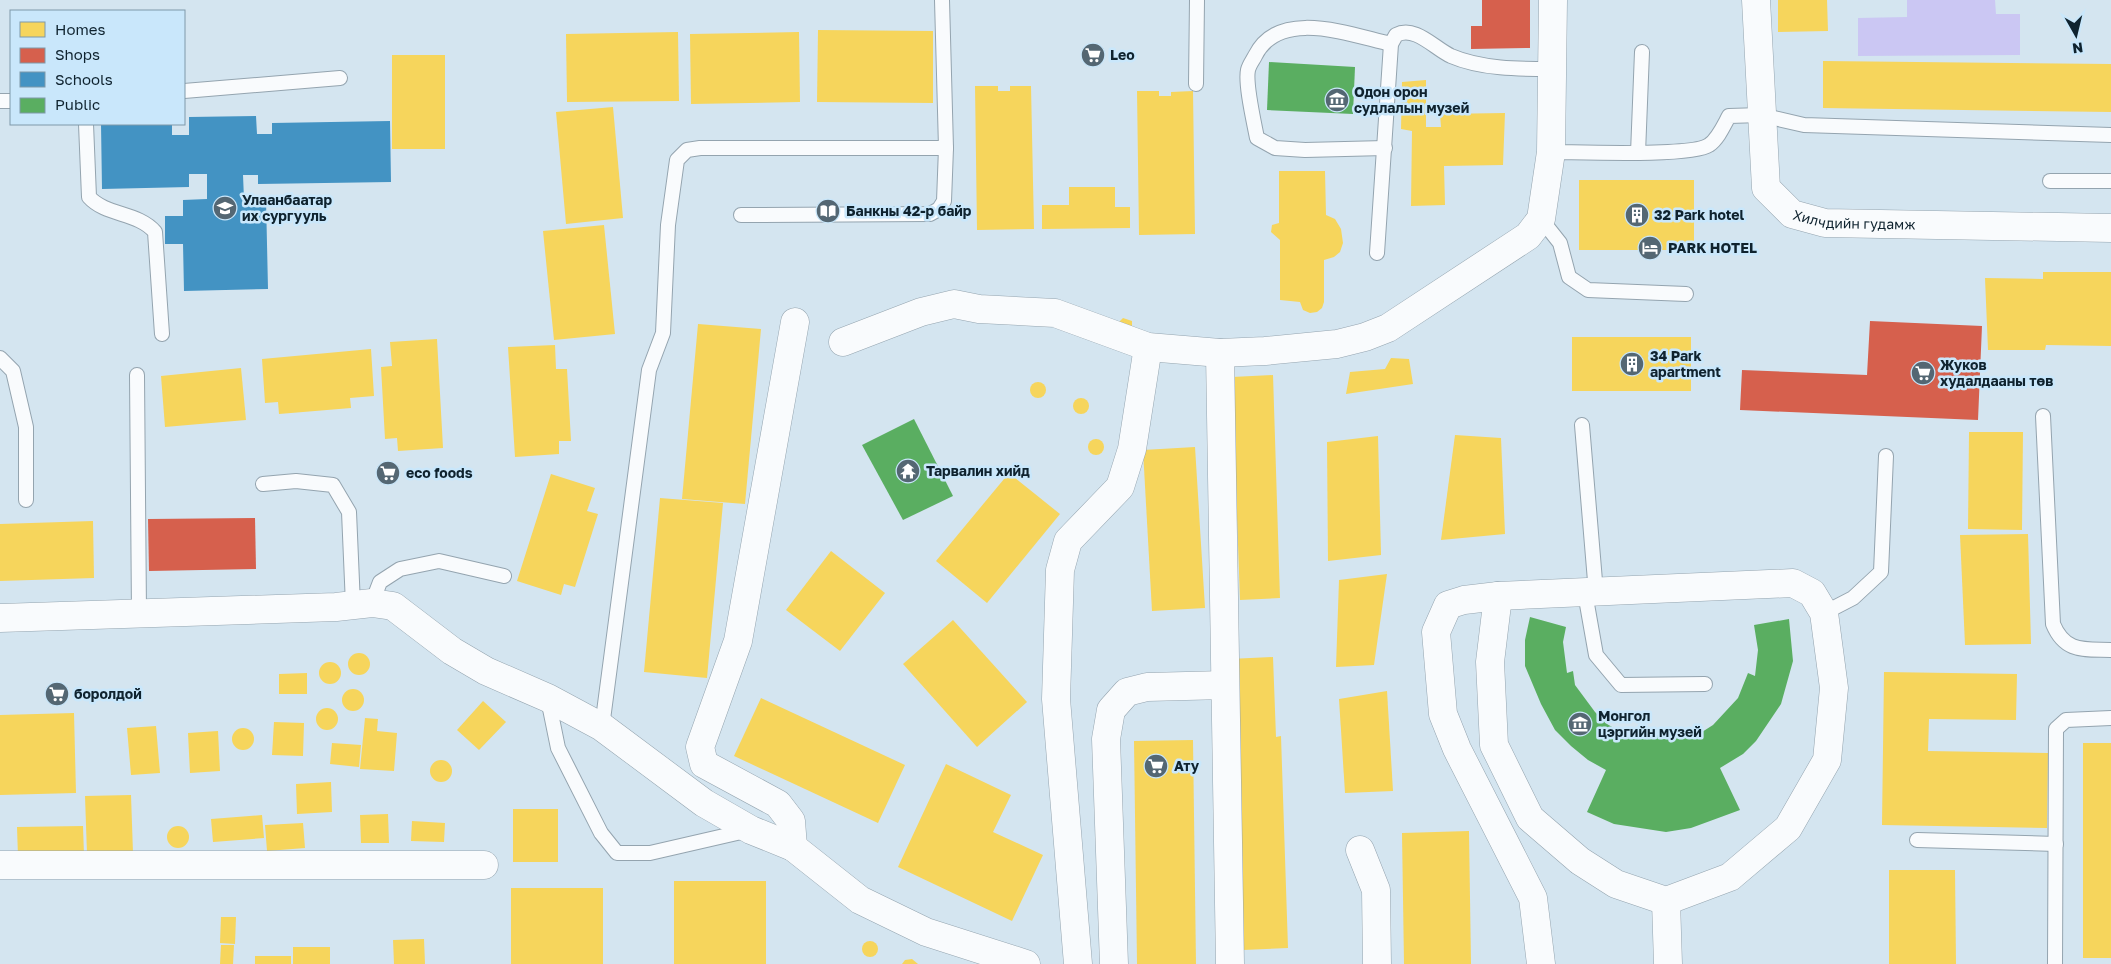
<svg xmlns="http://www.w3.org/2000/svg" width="2111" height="964" viewBox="0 0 2111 964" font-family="'Golos Text',sans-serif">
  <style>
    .green { fill: #cbc7f3 }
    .homes { fill: #f6d55c }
    .shops { fill: #d6604d }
    .schools { fill: #4393c3 }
    .public { fill: #5aae61 }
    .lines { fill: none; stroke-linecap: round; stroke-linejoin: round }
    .service-casing { stroke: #94a4af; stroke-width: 16 }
    .minor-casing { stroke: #94a4af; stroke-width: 29 }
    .tertiary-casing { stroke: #94a4af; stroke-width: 29 }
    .service { stroke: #f9fbfd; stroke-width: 14 }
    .minor { stroke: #f9fbfd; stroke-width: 28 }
    .tertiary { stroke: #f9fbfd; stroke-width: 28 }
    .labels { text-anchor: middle; stroke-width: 5; stroke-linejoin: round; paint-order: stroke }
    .poi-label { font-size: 14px; font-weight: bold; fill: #0f232f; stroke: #c9e7fb; text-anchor: start }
    .street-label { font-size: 14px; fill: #0f232f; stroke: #c9e7fb }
  </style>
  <rect width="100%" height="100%" fill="#d4e5f0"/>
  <polygon class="green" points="1907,0 1995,0 1996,14 2020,14 2020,55 1858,56 1858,18 1907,17"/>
  <g class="homes">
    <polygon points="1778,0 1827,0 1828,31 1778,32"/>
    <polygon points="818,30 933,31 933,103 817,102"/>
    <polygon points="678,32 679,101 567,102 566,34"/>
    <polygon points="799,32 800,102 691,104 690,34"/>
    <rect x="392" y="55" width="53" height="94"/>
    <polygon points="1823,61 2111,64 2111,112 1823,108"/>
    <polygon points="1426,80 1426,127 1441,127 1440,114 1505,113 1503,165 1444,166 1445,205 1411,206 1412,131 1401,129 1402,82"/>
    <polygon points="975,86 998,86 998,91 1010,91 1010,86 1031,86 1034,229 977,230"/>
    <polygon points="1137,91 1159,91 1159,96 1171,96 1171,92 1193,91 1195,234 1139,235"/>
    <polygon points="613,107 623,218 566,224 556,112"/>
    <polygon points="1279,171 1325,171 1326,215 1335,219 1341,229 1343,243 1340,252 1334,257 1324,260 1324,302 1322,308 1317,312 1310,313 1303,310 1300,302 1280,300 1280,240 1271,232 1272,225 1279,223"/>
    <rect x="1579" y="180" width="115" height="70"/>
    <polygon points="1069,187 1115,187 1115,207 1130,207 1130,228 1042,229 1042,205 1069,205"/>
    <polygon points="604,225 615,334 554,340 543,231"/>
    <polygon points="2043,272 2111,272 2111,346 2046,345 2045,350 1988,350 1985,278 2043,279"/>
    <polygon points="1123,318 1132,321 1132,328 1118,323"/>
    <polygon points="698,324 761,329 745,504 682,499"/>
    <rect x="1572" y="337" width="119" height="54"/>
    <polygon points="437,339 443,448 398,451 397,438 385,439 381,367 392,366 390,342"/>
    <polygon points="555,345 556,369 567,369 571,441 559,441 559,454 515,457 508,347"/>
    <polygon points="371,349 374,396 350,398 351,408 279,414 278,402 265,403 262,359"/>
    <polygon points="1391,358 1409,359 1413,384 1346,394 1350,372 1385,369"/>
    <polygon points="241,368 246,420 165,427 161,376"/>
    <polygon points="1273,375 1280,598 1240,600 1232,377"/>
    <circle cx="1038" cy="390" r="8"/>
    <circle cx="1081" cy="406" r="8"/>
    <polygon points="1969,432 2023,432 2022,530 1968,529"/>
    <polygon points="1455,435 1501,438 1505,534 1441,540"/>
    <polygon points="1378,436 1381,555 1328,561 1327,442"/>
    <circle cx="1096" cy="447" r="8"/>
    <polygon points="1195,447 1205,608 1152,611 1143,450"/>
    <polygon points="1009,473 1060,514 987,603 936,561"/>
    <polygon points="551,474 595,488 587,511 598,514 575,587 564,584 561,595 517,581"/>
    <polygon points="660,498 723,503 707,678 644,672"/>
    <polygon points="93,521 94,578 0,581 0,524"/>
    <polygon points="2028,534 2031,644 1965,645 1960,535"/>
    <polygon points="831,551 885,593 840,651 786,610"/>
    <polygon points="1387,574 1374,665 1336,667 1339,580"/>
    <polygon points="953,620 1027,702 977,747 903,664"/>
    <circle cx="359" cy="664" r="11"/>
    <polygon points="1273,657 1276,737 1281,736 1288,948 1243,950 1229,659"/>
    <circle cx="330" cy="673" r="11"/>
    <polygon points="1884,672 2017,674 2016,720 1929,719 1928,751 2048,753 2047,828 1882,825"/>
    <polygon points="307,673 307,694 279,694 279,674"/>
    <circle cx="353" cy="700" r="11"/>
    <polygon points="1387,691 1393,791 1345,793 1339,699"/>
    <polygon points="761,698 905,765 878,823 734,756"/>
    <polygon points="483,701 506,722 479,750 457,730"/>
    <circle cx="327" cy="719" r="11"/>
    <polygon points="74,713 76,793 0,795 0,715"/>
    <polygon points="365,718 378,719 377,731 397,733 394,771 360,769"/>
    <polygon points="274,722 304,723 303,756 272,755"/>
    <polygon points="156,726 160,773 131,775 127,728"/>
    <circle cx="243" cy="739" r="11"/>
    <polygon points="218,731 220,771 190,773 188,733"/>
    <polygon points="1193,740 1196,964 1137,964 1134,741"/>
    <polygon points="332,743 361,745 359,767 330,764"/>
    <rect x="2083" y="743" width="28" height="215"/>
    <circle cx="441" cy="771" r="11"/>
    <polygon points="946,764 1011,795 993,832 1043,855 1012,921 898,867"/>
    <polygon points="331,782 332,812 297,814 296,784"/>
    <polygon points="131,795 133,853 87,854 85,796"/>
    <rect x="513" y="809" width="45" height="53"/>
    <polygon points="388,814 389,843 361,843 360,815"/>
    <polygon points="262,815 264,838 213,842 211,819"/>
    <polygon points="412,821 445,823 444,842 411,841"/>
    <polygon points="303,823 305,848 267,851 265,825"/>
    <polygon points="83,826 84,855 18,857 17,827"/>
    <circle cx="178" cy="837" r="11"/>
    <polygon points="1469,831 1471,964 1404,964 1402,833"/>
    <polygon points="1889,870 1955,870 1956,964 1889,964"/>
    <rect x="674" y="881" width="92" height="83"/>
    <rect x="511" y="888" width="92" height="76"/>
    <polygon points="221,917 236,917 235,944 220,943"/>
    <polygon points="424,939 425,964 394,964 393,940"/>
    <circle cx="870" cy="949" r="8"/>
    <polygon points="221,945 234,945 233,964 220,964"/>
    <rect x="293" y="947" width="37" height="17"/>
    <rect x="255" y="956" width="36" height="8"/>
    <polygon points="912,959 918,964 902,964 905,960"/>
  </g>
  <g class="shops">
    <polygon points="1482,0 1530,0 1530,48 1471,49 1471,26 1482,26"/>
    <polygon points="1870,321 1982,326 1978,420 1740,410 1742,370 1867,375"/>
    <polygon points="255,518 256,569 149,571 148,519"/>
  </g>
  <polygon class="schools" points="256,116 257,134 272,134 272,123 390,121 391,182 258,184 258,175 243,175 244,199 266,199 268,289 184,291 183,244 165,244 165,216 183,216 183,200 207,199 207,174 189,174 189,187 102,189 101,124 172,124 172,135 189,135 189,117"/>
  <g class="public">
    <polygon points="1269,62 1355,67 1353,114 1267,110"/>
    <polygon points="914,419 953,496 903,520 862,445"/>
    <polygon points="1530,617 1566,627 1563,642 1567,673 1573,671 1575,685 1595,712 1607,724 1624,734 1627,728 1649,736 1687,733 1699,726 1702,732 1713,725 1738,698 1748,673 1755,676 1758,650 1754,625 1789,619 1793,661 1781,704 1756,741 1743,754 1720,768 1740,810 1691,828 1666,832 1614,824 1587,812 1606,770 1588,760 1571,746 1555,730 1541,704 1525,666 1525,640"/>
  </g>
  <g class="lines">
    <g class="service-casing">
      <g id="service">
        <polyline points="1196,84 1197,0"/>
        <polyline points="184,91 340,78"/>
        <polyline points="0,101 11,101"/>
        <path d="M86,124L89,197C106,216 138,212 155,232L162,334"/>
        <path d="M1385,148L1305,150L1275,148L1257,138C1254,122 1245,84 1248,70C1249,65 1253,60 1255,56C1279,7 1350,35 1391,44"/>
        <path d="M1551,152C1577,152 1692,157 1709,145C1718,139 1724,125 1729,116L1761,115L1804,125L2111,135"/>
        <polyline points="1638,153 1642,52"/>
        <polyline points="2050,181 2111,181"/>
        <polyline points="741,215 930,214 939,209 944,201 946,148 942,0"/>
        <polyline points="1541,219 1560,243 1569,277 1588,290 1686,294"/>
        <path d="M1377,253L1391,44L1396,35C1415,25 1434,48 1451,56C1481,69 1519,69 1551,69"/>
        <polyline points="0,358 13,371 26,427 26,500"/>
        <polyline points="137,375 139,613"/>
        <path d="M2043,416L2053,624C2065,653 2084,649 2111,650"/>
        <polyline points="1582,425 1596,593"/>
        <polyline points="263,484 296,481 333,485 349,512 353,605"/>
        <polyline points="1585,593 1596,655 1621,685 1705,684"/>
        <polyline points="372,603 380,582 400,569 439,561 504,576"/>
        <polyline points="1824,613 1853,598 1881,572 1886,456"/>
        <polyline points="548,699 558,748 601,833 617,853 650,853 750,830"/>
        <polyline points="602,727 649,370 663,333 668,225 677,160 687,150 700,148 946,148"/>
        <polyline points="1917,840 2056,844"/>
        <polyline points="2055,964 2056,729 2066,720 2111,718"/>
      </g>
    </g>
    <g class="minor-casing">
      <g id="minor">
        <polyline points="843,342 921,312 954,304 979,309 1055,313 1148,347 1220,353 1265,351 1337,344 1365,337 1388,328 1528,236 1541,219 1551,152 1553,0"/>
        <polyline points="1220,353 1230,964"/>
        <polygon points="1793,583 1812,593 1824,613 1834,688 1827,760 1788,828 1730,877 1666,901 1616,884 1580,861 1530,818 1494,745 1490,662 1498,596"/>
        <polyline points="1498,596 1464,600 1448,605 1436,632 1443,714 1457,749 1533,898 1541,964"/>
        <polyline points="0,618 336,607 372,603 393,606 452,651 486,671 548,698 602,727 704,803 751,830 793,847 860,900 926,932 1026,964"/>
        <polyline points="793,847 791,821 778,804 704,764 700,747 738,641 795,322"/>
        <polyline points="1360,850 1376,890 1377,964"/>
        <polyline points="0,865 484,865"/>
        <polyline points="1666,901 1668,964"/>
        <polyline points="1078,964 1056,699 1060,570 1068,541 1120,487 1132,449 1148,347"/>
        <polyline points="1114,964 1106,739 1111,710 1127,692 1147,687 1225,685"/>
      </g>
    </g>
    <g class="tertiary-casing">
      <g id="tertiary">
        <path id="s1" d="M1756,0L1766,188L1792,214L1825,223L2111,228"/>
      </g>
    </g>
    <use href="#service" class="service"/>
    <use href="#minor" class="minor"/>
    <use href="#tertiary" class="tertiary"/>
  </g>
  <defs>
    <g id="supermarket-disc" transform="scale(1.25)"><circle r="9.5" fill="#546773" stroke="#c9e7fb"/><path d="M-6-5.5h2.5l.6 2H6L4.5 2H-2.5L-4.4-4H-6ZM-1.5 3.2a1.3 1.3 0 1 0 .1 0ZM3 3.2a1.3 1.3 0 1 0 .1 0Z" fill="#fff"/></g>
    <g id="museum-disc" transform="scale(1.25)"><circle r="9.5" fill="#546773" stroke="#c9e7fb"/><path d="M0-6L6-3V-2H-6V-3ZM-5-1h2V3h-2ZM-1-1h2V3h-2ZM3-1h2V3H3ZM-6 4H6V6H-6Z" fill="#fff"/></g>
    <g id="university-disc" transform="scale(1.25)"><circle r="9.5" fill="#546773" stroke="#c9e7fb"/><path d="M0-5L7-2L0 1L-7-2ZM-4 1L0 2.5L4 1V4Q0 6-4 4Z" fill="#fff"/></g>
    <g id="library-disc" transform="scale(1.25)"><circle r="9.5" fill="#546773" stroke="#c9e7fb"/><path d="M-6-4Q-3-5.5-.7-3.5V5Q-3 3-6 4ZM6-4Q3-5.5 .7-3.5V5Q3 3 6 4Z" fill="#fff"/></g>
    <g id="building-disc" transform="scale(1.25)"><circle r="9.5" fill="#546773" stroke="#c9e7fb"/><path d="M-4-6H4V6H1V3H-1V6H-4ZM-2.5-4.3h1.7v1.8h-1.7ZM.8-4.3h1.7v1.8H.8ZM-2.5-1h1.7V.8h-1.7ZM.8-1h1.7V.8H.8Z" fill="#fff"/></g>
    <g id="hotel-disc" transform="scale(1.25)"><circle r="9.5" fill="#546773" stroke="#c9e7fb"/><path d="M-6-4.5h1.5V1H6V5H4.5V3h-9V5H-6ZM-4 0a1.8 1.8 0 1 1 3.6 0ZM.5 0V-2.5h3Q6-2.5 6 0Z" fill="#fff"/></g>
    <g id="temple-disc" transform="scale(1.25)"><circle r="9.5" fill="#546773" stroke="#c9e7fb"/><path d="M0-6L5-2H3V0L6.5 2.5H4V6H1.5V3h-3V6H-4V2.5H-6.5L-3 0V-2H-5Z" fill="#fff"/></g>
  </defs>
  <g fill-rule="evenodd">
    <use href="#supermarket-disc" x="1093" y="55"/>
    <use href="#museum-disc" x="1337" y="100"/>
    <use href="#university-disc" x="225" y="208"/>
    <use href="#library-disc" x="828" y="211"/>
    <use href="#building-disc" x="1637" y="215"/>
    <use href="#hotel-disc" x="1650" y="248"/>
    <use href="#building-disc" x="1632" y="364"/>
    <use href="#supermarket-disc" x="1923" y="373"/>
    <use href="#temple-disc" x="908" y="471"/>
    <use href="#supermarket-disc" x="388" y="473"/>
    <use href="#supermarket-disc" x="57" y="694"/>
    <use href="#museum-disc" x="1580" y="724"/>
    <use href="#supermarket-disc" x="1156" y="766"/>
  </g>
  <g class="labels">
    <g class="poi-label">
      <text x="1110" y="60">Leo</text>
      <text x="1354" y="97">Одон орон<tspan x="1354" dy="16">судлалын музей</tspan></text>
      <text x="242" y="205">Улаанбаатар<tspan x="242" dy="16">их сургууль</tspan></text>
      <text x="846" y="216">Банкны 42-р байр</text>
      <text x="1654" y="220">32 Park hotel</text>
      <text x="1668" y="253">PARK HOTEL</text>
      <text x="1650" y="361">34 Park<tspan x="1650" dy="16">apartment</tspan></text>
      <text x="1940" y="370">Жуков<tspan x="1940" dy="16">худалдааны төв</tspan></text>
      <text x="926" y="476">Тарвалин хийд</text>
      <text x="406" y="478">eco foods</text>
      <text x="74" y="699">боролдой</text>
      <text x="1598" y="721">Монгол<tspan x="1598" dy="16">цэргийн музей</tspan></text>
      <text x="1174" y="771">Ату</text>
    </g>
    <g class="street-label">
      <text dy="5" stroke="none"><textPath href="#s1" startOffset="288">Хилчдийн гудамж</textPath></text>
    </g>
  </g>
  <rect x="10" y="10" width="175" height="115" fill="#c9e7fb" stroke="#7f99a9"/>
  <rect x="20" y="22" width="25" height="15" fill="#f6d55c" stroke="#7f99a9"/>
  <text x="55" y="35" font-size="15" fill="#0f232f">Homes</text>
  <rect x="20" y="48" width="25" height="15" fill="#d6604d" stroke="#7f99a9"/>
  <text x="55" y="60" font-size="15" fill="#0f232f">Shops</text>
  <rect x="20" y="72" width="25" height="15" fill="#4393c3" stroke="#7f99a9"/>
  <text x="55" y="85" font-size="15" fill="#0f232f">Schools</text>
  <rect x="20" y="98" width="25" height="15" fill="#5aae61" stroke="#7f99a9"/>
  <text x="55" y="110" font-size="15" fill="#0f232f">Public</text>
  <g transform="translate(2076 35) rotate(172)" stroke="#c9e7fb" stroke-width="4" paint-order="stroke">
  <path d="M0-4L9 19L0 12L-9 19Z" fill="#0f232f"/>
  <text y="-8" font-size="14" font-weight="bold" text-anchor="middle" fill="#0f232f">N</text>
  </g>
</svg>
